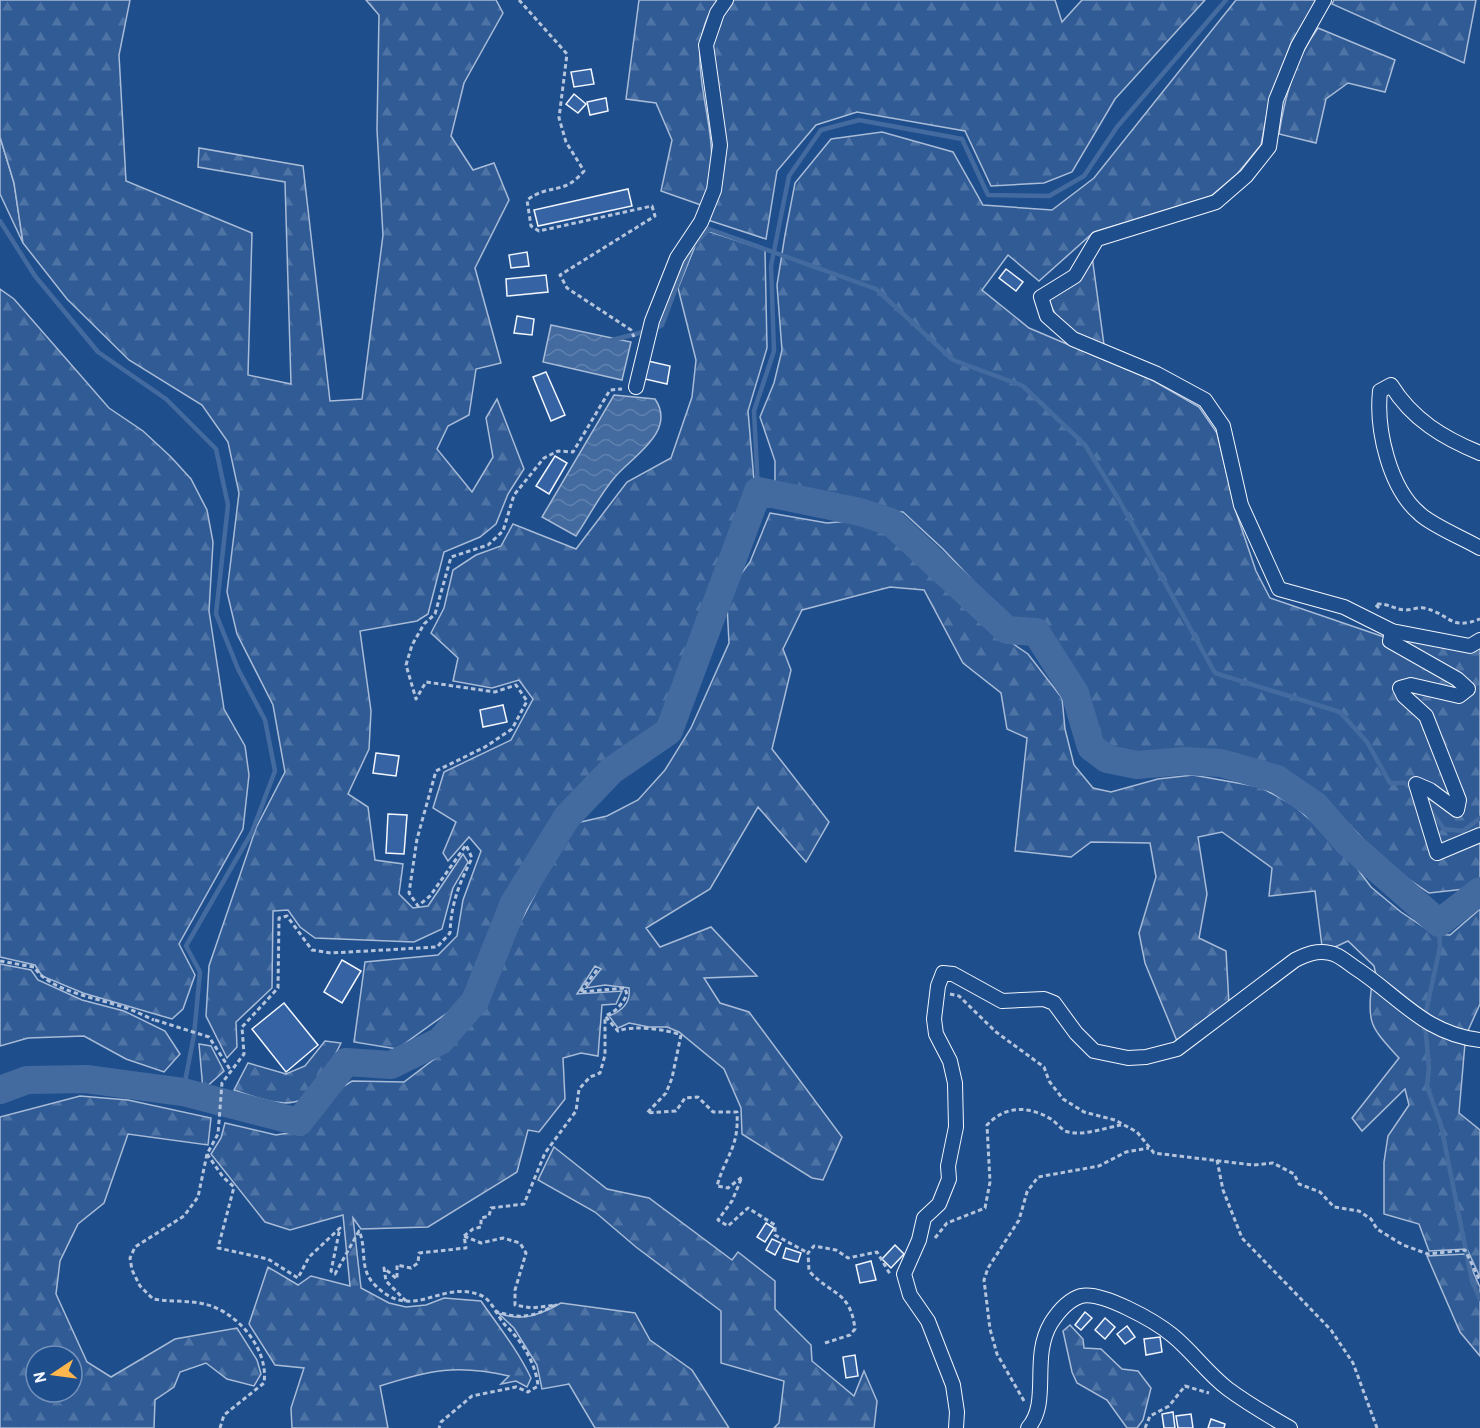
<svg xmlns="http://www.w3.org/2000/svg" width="1480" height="1428" viewBox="0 0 1480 1428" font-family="Barlow,sans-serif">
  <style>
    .green { fill: #305b95; stroke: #a8bbd7; stroke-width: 1.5 }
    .forest { fill: url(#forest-firs); stroke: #a8bbd7; stroke-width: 1.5; fill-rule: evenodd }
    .water { fill: url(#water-waves); stroke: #a8bbd7; stroke-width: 1.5 }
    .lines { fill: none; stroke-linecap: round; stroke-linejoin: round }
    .stream { stroke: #446ba0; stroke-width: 4.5 }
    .river { stroke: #446ba0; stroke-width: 28 }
    .building { fill: #3563a3; stroke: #f2f6ff; stroke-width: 1.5 }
    .street-casing { stroke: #f2f6ff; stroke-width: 16 }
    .path { stroke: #b3c4dc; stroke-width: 3; stroke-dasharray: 4.5 3; stroke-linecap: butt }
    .street { stroke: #1f4e8c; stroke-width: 14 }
  </style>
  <defs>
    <pattern id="forest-firs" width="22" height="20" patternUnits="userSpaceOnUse" patternTransform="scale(1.5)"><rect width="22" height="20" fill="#305b95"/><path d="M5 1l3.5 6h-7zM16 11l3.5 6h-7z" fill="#4e73a5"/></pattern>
    <pattern id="water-waves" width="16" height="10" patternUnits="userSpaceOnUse" patternTransform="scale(1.5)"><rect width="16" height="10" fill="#446ba0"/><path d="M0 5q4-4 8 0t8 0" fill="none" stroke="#5f81ae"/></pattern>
  </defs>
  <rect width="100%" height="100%" fill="#1f4e8c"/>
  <polygon class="green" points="0,137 14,183 23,243 0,194"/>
  <g class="forest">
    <polygon points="0,0 130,0 119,55 126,181 252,233 248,375 291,384 285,182 198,167 199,148 303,166 330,401 362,399 383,235 377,130 379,15 366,0 496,0 503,13 464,83 451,136 473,170 494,163 509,200 475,268 501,363 476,369 469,415 448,426 437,449 472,492 493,457 486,418 497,399 524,469 508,494 496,524 480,537 444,552 428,614 417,621 360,631 371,711 369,749 348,794 368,807 375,860 403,864 399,894 413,908 428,906 463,854 468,862 453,888 442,929 414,942 315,938 300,927 288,910 273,911 272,988 236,1022 237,1047 227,1058 206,1016 209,966 256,828 285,772 273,705 237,634 227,592 239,493 228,442 202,405 129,360 67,299 23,243 14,183 0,137"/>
    <path d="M639,0H718C670,62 736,139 701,205L661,191L672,140L656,103L626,99Z"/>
    <polygon points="733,0 1055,0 1062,22 1082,0 1205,0 1115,99 1072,172 1044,183 991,186 965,131 857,112 816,125 777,171 766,239 708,220 720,187 711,42 723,11"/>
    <path d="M1236,0H1317L1291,43L1270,98L1261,145L1237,174L1211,196L1094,232L1039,281L1008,255L982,290L1029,328L1152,380L1199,407L1217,433L1235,509L1256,571L1270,598L1387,638L1462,687L1457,692L1398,685L1423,715L1455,804L1413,780L1435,857L1480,840V883L1474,888L1429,893L1388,865L1322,796L1288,776L1237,754L1143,759L1108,757L1098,745L1087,701L943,549L903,512C859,510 816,516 775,495V461L760,417L774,383L782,350L777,285L785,235L795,183L831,139L882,132L953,152L983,205L1052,210L1094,178Z"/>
    <polygon points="1334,0 1476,0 1464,63 1332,4"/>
    <path d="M1318,28L1395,60L1385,92L1348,83L1326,99L1316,143L1279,134C1285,96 1295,59 1318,28Z"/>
    <polygon points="702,229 765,250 767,348 748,411 756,504 662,729 560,814 504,896 468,998 397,1049 354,1042 365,962 438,955 457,936 463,900 481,851 469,837 448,861 443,853 456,822 433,808 444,772 511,740 533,699 519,680 492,688 453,681 458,658 431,633 444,608 453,570 476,555 501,546 513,524 576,549 627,482 671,458 692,397 696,360 678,288"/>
    <path d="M1092,256L1104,345C1079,336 1055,326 1049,299Z"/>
    <polygon points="0,289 14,299 109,408 143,431 171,457 191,479 207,510 213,542 209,611 224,709 245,746 249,775 243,829 179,944 195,975 183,1009 172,1019 83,993 42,976 35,965 0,957"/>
    <path d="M770,513L827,523L850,521L890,530L931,565L1009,641L1028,654L1062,698L1065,729L1074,765L1093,788L1111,792L1158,779L1193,775L1260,787L1293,805L1315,824L1342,848L1371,887L1401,912L1434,934L1450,935L1480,909V1004L1466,1035L1450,1032L1377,979L1374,966L1348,941L1333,948L1322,946L1315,891L1269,896L1272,868L1222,832L1198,837L1207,894L1199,938L1226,951L1229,1004L1177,1041L1145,963L1139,933L1156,877L1150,843L1091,842L1071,857L1015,851L1027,738L1007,729L1001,693L963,663L924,590L890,587L802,610L783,649L791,670L772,749L829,822L806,862L758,807L710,889L646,928L660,947L711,927L757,976L704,978L720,1003L749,1012L842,1137L823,1180L812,1178L742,1134L741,1108L724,1069L679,1032L667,1027H649L629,1023L618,1028L609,1016C622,1011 631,1002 629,988L605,985L586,988L601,969L595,966L577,994L622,991L616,1004L602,1005L598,1056L581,1053L563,1058L565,1099L539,1132L528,1130L517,1172L428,1227L361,1229L353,1218L361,1288L389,1303L406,1307L426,1305L444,1298L481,1301C499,1327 517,1349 531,1378L527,1387L516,1381L501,1384L509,1376C457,1364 430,1370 380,1386L388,1428H292L291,1408L304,1368L275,1365L249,1324L268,1267L298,1285L311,1276L350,1286L343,1215L290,1230L265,1222L211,1154L221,1138L225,1123L276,1135L301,1131L320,1113L336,1091L352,1081L404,1082L454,1044L481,1009L519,925L572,824L607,816L638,800L665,770L691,728L729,643L727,605L738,578L750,562Z"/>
    <polygon points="1398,637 1480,645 1480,832 1439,849 1420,790 1459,812 1430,715 1404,691 1438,697 1473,688 1393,640"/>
    <polygon points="0,964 31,970 38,980 82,1000 124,1011 165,1031 180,1054 164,1072 126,1059 84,1036 28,1038 0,1046"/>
    <path d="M1372,984L1465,1043L1459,1113L1480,1130V1277L1467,1249L1429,1251L1419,1224L1384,1214V1162L1388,1136L1409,1105L1405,1089L1362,1131L1352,1118L1399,1058C1372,1028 1366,1024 1372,984Z"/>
    <path d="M325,1041L341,1043C310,1106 303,1115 234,1090L248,1063L286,1074L305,1066Z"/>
    <polygon points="199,1044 211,1046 224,1071 203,1090"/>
    <path d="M80,1096L128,1100L211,1118L208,1145L128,1134L104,1203L78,1224L60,1261L56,1294L87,1362L111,1377L175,1339L237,1328L257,1360L261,1374L254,1386L227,1379L206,1363L180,1372L174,1387L155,1400L154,1428H0V1117ZM36,1356H72V1392H36Z"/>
    <polygon points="554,1147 607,1189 649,1198 732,1260 738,1252 775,1281 775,1309 811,1345 812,1361 854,1396 864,1371 877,1401 874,1428 774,1428 779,1423 784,1381 721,1363 721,1311 636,1247 595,1212 538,1180"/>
    <polygon points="1465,1254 1480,1287 1480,1356 1460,1332 1427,1256"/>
    <path d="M561,1303L635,1313L650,1340L692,1370L729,1428H595L569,1384L542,1389L537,1365L514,1328L498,1313C523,1322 539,1315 561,1303Z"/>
    <polygon points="1070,1325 1083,1339 1084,1348 1101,1349 1122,1369 1138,1371 1151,1388 1143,1420 1137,1428 1127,1428 1107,1400 1077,1383 1072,1372 1063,1331"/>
  </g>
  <g class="water">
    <polygon points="551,325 631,342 622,380 543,362"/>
    <path d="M614,395L655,399C677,431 633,456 615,477C600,494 589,517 576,536L542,517Z"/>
  </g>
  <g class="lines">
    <g class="stream">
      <polyline points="0,221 35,276 98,352 166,399 216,449 228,505 216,614 238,669 265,720 275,771 252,832 186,946 200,972 194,1035 183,1092"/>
      <polyline points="612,340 655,329 662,325 691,248 709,229 876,289 953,360 1023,386 1085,445 1119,500 1215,673 1340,712 1367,742 1390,783 1405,783 1414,792"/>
      <polyline points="758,491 754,411 774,351 771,266 789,176 821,130 859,120 962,139 988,195 1049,196 1084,176 1117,127 1226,0"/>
      <polyline points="1428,807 1444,829 1463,831 1480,818"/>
      <polyline points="1425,1016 1440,947 1439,923"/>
      <polyline points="1425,1024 1429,1068 1427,1086 1441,1125 1472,1281 1480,1299"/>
    </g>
    <polyline class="river" points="0,1090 27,1080 86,1079 183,1092 299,1122 346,1062 391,1065 440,1041 475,1001 514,903 567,817 611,771 669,731 758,491 860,512 891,522 1007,630 1036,632 1075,693 1091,747 1107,759 1137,765 1183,761 1221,763 1277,779 1315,805 1348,843 1439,923 1480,891"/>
  </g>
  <g class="building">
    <polygon points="591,69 594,84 574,87 571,72"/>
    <polygon points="574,94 586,104 578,113 566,104"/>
    <polygon points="606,98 608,111 590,115 587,102"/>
    <polygon points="628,189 632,206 538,226 534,210"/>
    <polygon points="527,252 529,266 511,268 509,255"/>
    <polygon points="1006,269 1023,282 1016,291 999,278"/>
    <polygon points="546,275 548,292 507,296 506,279"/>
    <polygon points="517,316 534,319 532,335 514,333"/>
    <polygon points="648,361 670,366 667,384 645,379"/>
    <polygon points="546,372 565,415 551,421 533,377"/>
    <polygon points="555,456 567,463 549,494 536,486"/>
    <polygon points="503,705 507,722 483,727 480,710"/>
    <polygon points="376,753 399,756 396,776 373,773"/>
    <polygon points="388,814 407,815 404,854 386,853"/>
    <polygon points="342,960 361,971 342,1003 324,992"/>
    <polygon points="284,1003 318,1045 286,1072 252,1029"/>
    <polygon points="766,1223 774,1228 765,1242 757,1237"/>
    <polygon points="772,1239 781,1243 775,1255 766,1250"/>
    <polygon points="895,1245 904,1254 891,1268 882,1259"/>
    <polygon points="786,1248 801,1253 798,1262 783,1258"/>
    <polygon points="871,1261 876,1280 860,1283 856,1265"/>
    <polygon points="1085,1312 1092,1318 1081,1330 1075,1325"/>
    <polygon points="1105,1318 1115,1327 1105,1339 1095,1330"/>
    <polygon points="1127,1326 1135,1337 1125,1344 1117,1334"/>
    <polygon points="1160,1337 1162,1352 1146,1355 1144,1339"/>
    <polygon points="855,1355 858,1376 846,1378 843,1357"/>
    <polygon points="1173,1412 1175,1428 1164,1428 1162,1414"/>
    <polygon points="1191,1414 1193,1428 1178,1428 1176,1416"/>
    <polygon points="1211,1419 1225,1424 1224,1428 1208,1428"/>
  </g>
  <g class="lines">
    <g class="street-casing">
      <g id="street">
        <polyline points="1324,0 1298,46 1276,100 1269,147 1246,176 1216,202 1097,239 1075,276 1041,297 1047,316 1073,339 1157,374 1205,400 1223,426 1241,505 1279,589 1344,607 1392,631 1470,646 1480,640"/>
        <polyline points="636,387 652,321 677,258 701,222 714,190 720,145 706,45 717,13 726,0"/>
        <path d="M1480,453C1443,438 1412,419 1391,385L1380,391C1376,429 1389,488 1420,514C1433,526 1463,538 1480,548"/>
        <polyline points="1392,631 1390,641 1457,679 1468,689 1459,696 1411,685 1400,688 1404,696 1426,716 1459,800 1457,810 1430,790 1416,784 1437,853 1480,835"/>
        <path d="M956,1428L957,1412L953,1385L928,1321L910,1295L904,1274L919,1240L924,1218L939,1204L949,1179L948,1166L956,1127L955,1083L950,1061L936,1034L934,1019L938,986L943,973L953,974L1002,1001L1044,999L1054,1003L1076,1033L1094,1051L1128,1058L1146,1057L1177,1049L1295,960C1307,954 1317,950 1330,953C1338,954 1347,962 1354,967C1398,995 1424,1034 1480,1040"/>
        <path d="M1028,1428C1051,1402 1030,1358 1051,1323C1058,1312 1068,1300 1081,1296C1102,1291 1155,1321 1172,1335C1192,1351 1207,1373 1228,1389C1247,1403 1269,1416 1290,1428"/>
      </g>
    </g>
    <g class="path">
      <path d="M519,0L567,54L559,118L566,142L584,171C563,196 550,183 527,200L531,226L539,231L652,206L655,216L560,275L567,288L631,330L634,337"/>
      <path d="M1379,608L1375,604C1389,603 1395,610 1406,610C1412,610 1418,607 1424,608C1451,614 1449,631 1480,619"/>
      <path d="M0,961L34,967C49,991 97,998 123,1007C134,1010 144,1016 154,1020"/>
      <path d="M597,970L580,992L625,988L627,995C621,1005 617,1011 605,1016L618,1031C632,1025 666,1029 681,1035L672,1078L666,1093L647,1113L676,1111L685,1098L698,1097L713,1112H737C739,1149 726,1154 717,1186L728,1188L742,1177L732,1201L718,1220L728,1226L748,1208L775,1225V1235L808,1253"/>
      <polyline points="950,994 959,996 996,1032 1044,1067 1049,1081 1063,1099 1084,1112 1115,1120 1137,1132 1154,1153 1253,1165 1273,1163 1294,1174 1299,1184 1320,1192 1334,1207 1359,1211 1371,1219 1377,1229 1403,1245 1428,1254 1465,1250 1480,1281"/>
      <polyline points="155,1020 209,1037 231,1071"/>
      <path d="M207,1154L223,1177L234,1187L218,1248L268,1259L298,1278L309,1257L340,1228L331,1271L335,1274L359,1231C367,1248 359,1267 373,1283C412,1325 439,1279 480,1295C493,1300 497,1317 506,1326C522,1341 536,1364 538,1386L528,1392L516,1387L472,1396L441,1422L439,1428"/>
      <polyline points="1217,1160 1223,1190 1242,1238 1331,1330 1353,1363 1377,1428"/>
      <polyline points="464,1236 473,1229 481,1227 481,1218 489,1216 491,1208 524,1204 545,1153 576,1111 579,1089 590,1077 600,1073 605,1055 605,1017"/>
      <path d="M935,1238L947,1223L985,1208L990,1182L987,1125C1005,1106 1027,1105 1051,1119C1056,1122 1060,1128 1065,1131C1082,1137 1104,1128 1121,1125"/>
      <path d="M406,1301L386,1281L384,1268L397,1279V1265L411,1268L418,1263L419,1253L466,1248L464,1236L481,1243L503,1238L520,1243L526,1253L515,1290V1305L532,1308L556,1305C532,1317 521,1320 495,1311"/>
      <path d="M825,1343L850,1335L855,1329C850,1290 832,1296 809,1271L808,1253L814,1246L836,1250L848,1258L877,1252L890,1274"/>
      <polyline points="1024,1401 997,1354 990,1329 984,1280 988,1268 1019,1220 1027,1192 1038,1177 1099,1166 1126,1152 1149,1148"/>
      <path d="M220,1428L224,1415L264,1383C269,1349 237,1311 204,1304C188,1300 170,1302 153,1299L140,1286L132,1270L130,1258L135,1247L184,1216L198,1197L207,1154L218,1134L222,1083L244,1054L242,1027L278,988L279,918L287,916L312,950L331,953L437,947L450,933C451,904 459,884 472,858L466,845L430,896L418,906L409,893L417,839L436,771L485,747L512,729L527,701L516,685L495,692L426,682L416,699L406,665L412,645L424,624L435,614L451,557L488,545L503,531L514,495L544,458L558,451L573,452L610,390L622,389"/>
      <polyline points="1145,1428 1150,1416 1169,1406 1185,1386 1209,1393"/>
    </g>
    <use href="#street" class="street"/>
  </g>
  <g transform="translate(54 1374) rotate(257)"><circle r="28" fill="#1f4e8c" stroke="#7391ba" stroke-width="1.5"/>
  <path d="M0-4.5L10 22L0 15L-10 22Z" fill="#ffb74d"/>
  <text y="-9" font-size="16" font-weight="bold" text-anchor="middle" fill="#f2f6ff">N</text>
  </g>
</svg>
